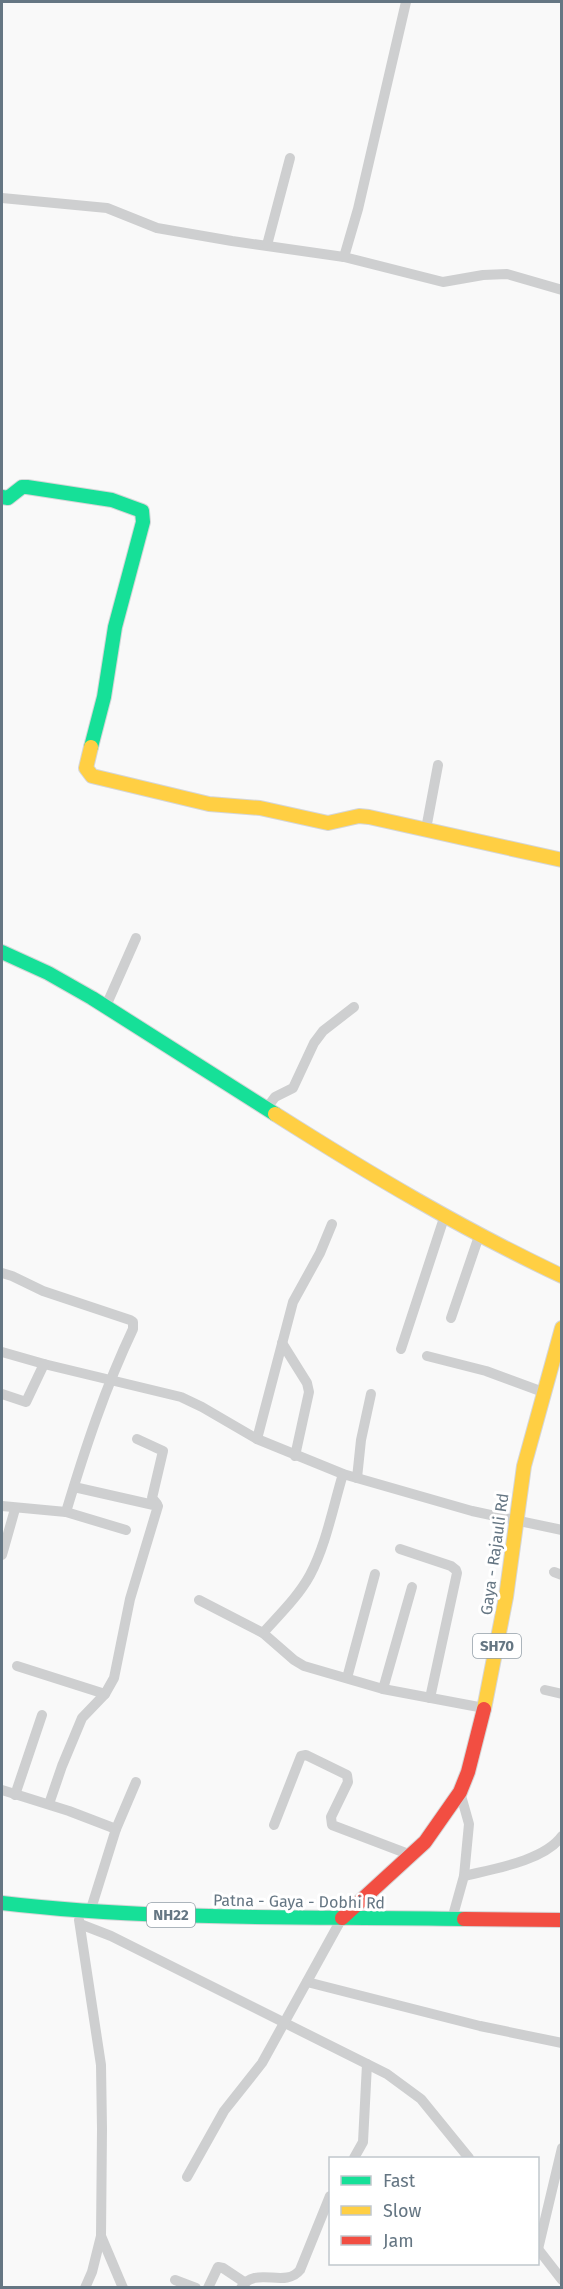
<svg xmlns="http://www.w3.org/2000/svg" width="563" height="2289" viewBox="0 0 563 2289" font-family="'Fira Sans',sans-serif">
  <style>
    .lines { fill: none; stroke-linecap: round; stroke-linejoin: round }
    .fast-casing { stroke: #d5d6d7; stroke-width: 16 }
    .slow-casing { stroke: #d5d6d7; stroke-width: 16 }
    .jam-casing { stroke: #d5d6d7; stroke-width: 16 }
    .street { stroke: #cecfd0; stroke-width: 10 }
    .fast { stroke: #16e098; stroke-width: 14 }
    .slow { stroke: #ffcf43; stroke-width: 14 }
    .jam { stroke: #f24e42; stroke-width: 14 }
    .labels { text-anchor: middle; stroke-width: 6; stroke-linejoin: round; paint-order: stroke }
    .shield { fill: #fff; stroke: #939fa8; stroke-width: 1.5 }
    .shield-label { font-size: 15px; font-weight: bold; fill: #657683 }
    .street-label { font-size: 16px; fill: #657683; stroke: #fff }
  </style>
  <rect width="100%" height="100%" fill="#f9f9f9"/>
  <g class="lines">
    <g class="fast-casing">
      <g id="fast">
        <polyline points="2,497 8,498 22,487 27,487 112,500 142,511 143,522 115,627 104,697 91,747"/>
        <polyline points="2,952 48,973 92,998 275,1114"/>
        <path d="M2,1903C153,1921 311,1916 464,1919"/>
      </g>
    </g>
    <g class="slow-casing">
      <g id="slow">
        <polyline points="91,747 86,768 92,776 209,804 260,808 328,823 359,816 369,817 562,860"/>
        <path d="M275,1114C368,1173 462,1229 562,1276"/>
        <polyline points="484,1709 506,1597 524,1466 562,1328"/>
      </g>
    </g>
    <g class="jam-casing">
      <g id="jam">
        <polyline points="342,1918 425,1842 460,1792 468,1772 484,1709"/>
        <polyline points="464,1919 562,1920"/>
      </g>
    </g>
    <g class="street">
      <polyline points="2,198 107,208 157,228 232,241 344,257 443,282 483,275 507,274 562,290"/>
      <polyline points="267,245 290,158"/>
      <polyline points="344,257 358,209 406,2"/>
      <polyline points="426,829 438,765"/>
      <polyline points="106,1006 136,938"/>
      <polyline points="266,1109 275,1097 293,1088 314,1043 323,1031 354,1007"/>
      <path d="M2,1273L12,1276L43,1291L130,1320L133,1322V1329C105,1388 85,1449 66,1512"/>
      <polyline points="451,1318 479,1236"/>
      <polyline points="282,1343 307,1383 309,1392 295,1456"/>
      <polyline points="401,1349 444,1218"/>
      <polyline points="2,1352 44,1364 181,1397 202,1407 257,1439 343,1474 472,1511 562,1530"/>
      <polyline points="427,1356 486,1371 543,1392"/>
      <polyline points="2,1394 26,1402 44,1364"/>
      <polyline points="137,1439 163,1451 152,1498 157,1504"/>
      <polyline points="257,1439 293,1302 320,1253 332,1224"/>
      <polyline points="357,1478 361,1440 371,1394"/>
      <polyline points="2,1506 66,1512 126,1530"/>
      <polyline points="400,1549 451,1566 456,1570 457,1573 430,1698"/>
      <polyline points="2,1555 15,1509"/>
      <polyline points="554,1572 562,1575"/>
      <polyline points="199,1600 263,1633 294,1660 304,1666 383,1689 484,1708"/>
      <path d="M263,1633C279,1615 298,1597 310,1575C326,1545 333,1507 343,1474"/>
      <polyline points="17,1666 105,1694"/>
      <polyline points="347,1678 375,1574"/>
      <polyline points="383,1689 412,1587"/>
      <polyline points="545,1690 562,1694"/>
      <polyline points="2,1790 69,1811 116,1829"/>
      <polyline points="460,1792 469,1824 464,1876"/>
      <polyline points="15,1795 42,1715"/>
      <polyline points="49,1804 62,1766 82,1718 105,1694 114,1678 130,1599 158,1506 74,1487"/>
      <polyline points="274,1825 301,1756 306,1755 347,1775 348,1782 331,1817 332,1825 411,1855"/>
      <polyline points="90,1912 116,1829 136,1782"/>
      <path d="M452,1919L464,1876C493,1869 544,1861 562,1836"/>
      <polyline points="79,1920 101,2065 102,2129 101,2236 92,2272 85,2288"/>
      <polyline points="80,1924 111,1936 387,2074 421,2099 469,2158"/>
      <polyline points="307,1982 480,2026 562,2043"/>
      <polyline points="354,2158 363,2142 367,2064"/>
      <polyline points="187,2177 224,2111 262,2063 342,1918"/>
      <polyline points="101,2236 123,2288"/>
      <polyline points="538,2249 562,2148"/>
      <polyline points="538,2249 562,2280"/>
      <polyline points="175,2280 196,2288"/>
      <polyline points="208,2288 218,2267 223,2268 244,2282"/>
      <path d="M241,2288C255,2265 285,2289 300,2270L330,2196"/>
    </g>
    <use href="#fast" class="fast"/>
    <use href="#slow" class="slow"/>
    <use href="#jam" class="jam"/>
  </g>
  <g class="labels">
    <g class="shield">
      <rect x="473" y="1634" width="48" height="24" rx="4.5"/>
      <rect x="147" y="1903" width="48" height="24" rx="4.5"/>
    </g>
    <g class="shield-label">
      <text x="497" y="1651">SH70</text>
      <text x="171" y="1920">NH22</text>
    </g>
    <g class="street-label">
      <text transform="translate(494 1554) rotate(-82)" y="6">Gaya - Rajauli Rd</text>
      <text transform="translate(299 1901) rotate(1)" y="6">Patna - Gaya - Dobhi Rd</text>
    </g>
  </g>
  <rect width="563" height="2289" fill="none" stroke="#657683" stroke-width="6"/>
  <rect x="329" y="2157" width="210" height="108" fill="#ffffff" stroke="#c1c8cd" stroke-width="1.5"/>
  <rect x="341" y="2176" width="30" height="9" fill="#16e098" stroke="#c1c8cd" stroke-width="1.5"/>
  <text x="383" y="2187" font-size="18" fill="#657683">Fast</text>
  <rect x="341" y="2206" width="30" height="9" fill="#ffcf43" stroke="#c1c8cd" stroke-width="1.5"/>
  <text x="383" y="2217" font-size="18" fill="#657683">Slow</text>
  <rect x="341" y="2236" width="30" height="9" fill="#f24e42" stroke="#c1c8cd" stroke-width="1.5"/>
  <text x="383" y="2247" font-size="18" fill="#657683">Jam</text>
</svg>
